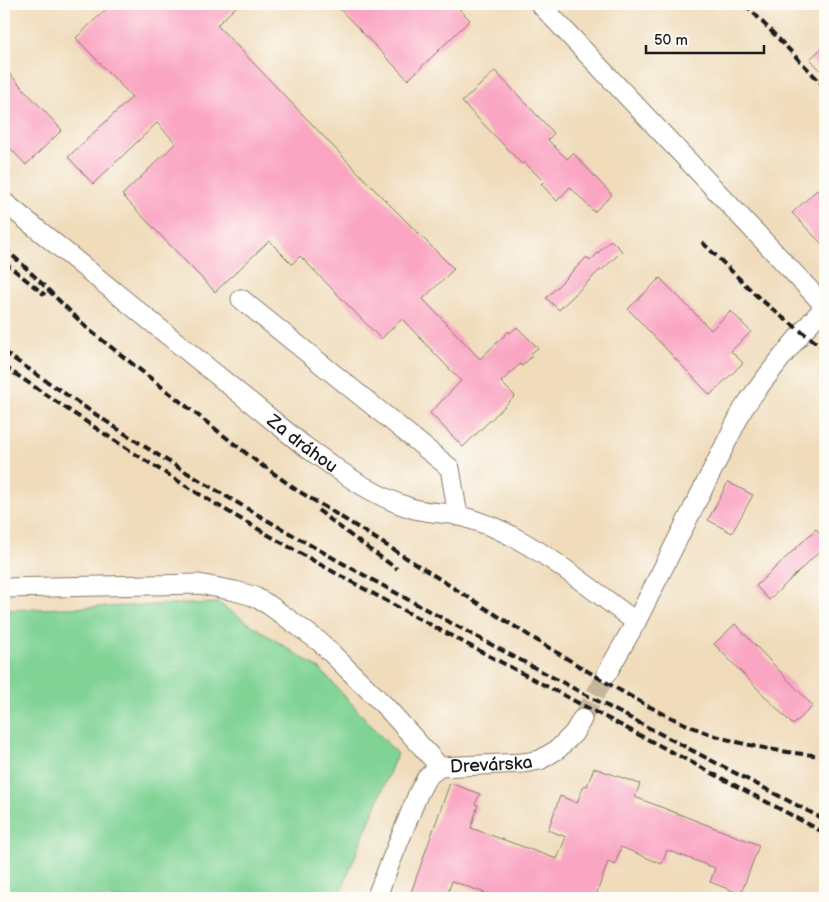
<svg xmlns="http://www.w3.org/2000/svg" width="829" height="902" viewBox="0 0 829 902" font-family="'Balsamiq Sans',sans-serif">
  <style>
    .green { fill: #80d395; stroke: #4e7858 }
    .building { fill: #faa6c3 }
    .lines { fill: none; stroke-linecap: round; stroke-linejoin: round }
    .minor-tunnel { stroke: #c6b69b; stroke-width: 19; stroke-dasharray: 19 9; stroke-linecap: butt }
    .minor-casing { stroke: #867c6c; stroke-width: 21 }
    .minor { stroke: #fff; stroke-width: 19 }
    .rail { stroke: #1c1c1c; stroke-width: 4; stroke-dasharray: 8 4; stroke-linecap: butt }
    .labels { text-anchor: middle; stroke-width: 4; stroke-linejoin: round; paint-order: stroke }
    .street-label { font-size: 18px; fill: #1c1c1c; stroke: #fdfcf7 }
  </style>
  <rect width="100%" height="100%" fill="#fdfcf7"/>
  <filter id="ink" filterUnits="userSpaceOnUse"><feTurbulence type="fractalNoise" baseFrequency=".02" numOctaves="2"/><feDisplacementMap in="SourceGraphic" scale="10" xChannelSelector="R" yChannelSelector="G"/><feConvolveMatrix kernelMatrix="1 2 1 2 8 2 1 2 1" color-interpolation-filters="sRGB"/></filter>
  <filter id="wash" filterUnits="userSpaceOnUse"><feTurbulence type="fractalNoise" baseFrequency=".0096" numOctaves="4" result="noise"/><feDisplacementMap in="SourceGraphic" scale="20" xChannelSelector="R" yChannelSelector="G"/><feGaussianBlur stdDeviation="1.12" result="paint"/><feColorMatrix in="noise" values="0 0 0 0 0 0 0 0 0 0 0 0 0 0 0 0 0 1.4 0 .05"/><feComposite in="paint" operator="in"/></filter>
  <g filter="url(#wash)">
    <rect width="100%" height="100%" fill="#f0dcbb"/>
    <polygon class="green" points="218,603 321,670 397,754 338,898 4,898 4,610"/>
    <g id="blocks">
      <g class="building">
        <polygon points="111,4 239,4 217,25 373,188 454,269 423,299 480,359 509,331 510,333 517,327 538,348 530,354 532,356 522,366 520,364 501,382 515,396 463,447 430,413 461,381 402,319 381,339 300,256 292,264 269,241 215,292 122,195 176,143 157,123 93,184 68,157 132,97 76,38"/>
        <polygon points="335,4 454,4 470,20 408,80"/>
        <polygon points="825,45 825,75 810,59"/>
        <polygon points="4,68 62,130 26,165 4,142"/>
        <polygon points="495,71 554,133 548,140 567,159 573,153 612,195 594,212 570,187 557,201 541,184 544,182 524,162 522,164 462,102"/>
        <polygon points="817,190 825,199 825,247 792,213"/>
        <polygon points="611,240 622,251 601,271 600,270 559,310 546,298 587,257 590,261"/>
        <polygon points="660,278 711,330 731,311 751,332 731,351 743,363 710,395 628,309"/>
        <polygon points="728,482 753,495 732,533 708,520"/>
        <polygon points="816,529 825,538 825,546 769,600 756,586"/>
        <polygon points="735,624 813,706 793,725 714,644"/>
        <polygon points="594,768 640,784 635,797 759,845 741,894 710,882 715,868 667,850 662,864 621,847 615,865 608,862 595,898 499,898 452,881 446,898 409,898 446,794 450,783 480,794 475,804 478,805 471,828 557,859 566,837 548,830 560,796 577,803 584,785 587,786"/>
      </g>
    </g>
  </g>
  <g filter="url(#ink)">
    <use href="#blocks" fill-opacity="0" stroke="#867c6c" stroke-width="1"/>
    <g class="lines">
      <polyline class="minor-tunnel" points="582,719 607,673"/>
      <g class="minor-casing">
        <g id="minor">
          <polyline points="540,4 825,306"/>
          <path id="s1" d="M4,202L303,445C337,469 369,494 408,507C423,513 441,512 457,515C469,518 482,523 493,527C544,549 591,589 636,622"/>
          <polyline points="241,299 450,468 458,516"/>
          <polyline points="4,588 199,584 235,591 253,596 269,605 320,642 386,707 440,767"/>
          <path d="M607,673L636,622L743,409C768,373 796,339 825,306"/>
          <path id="s2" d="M376,898L418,794L427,777L440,767L523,763L540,760L558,749L574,733L582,719"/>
        </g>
      </g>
      <use href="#minor" class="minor"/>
      <g class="rail">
        <polyline points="745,4 825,87"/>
        <polyline points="702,242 758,297 782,317 825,349"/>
        <polyline points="4,248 23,265 88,329 265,468"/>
        <polyline points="4,262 45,295"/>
        <path d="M4,352C55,387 106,422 158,455C374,588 601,702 825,820"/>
        <path d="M4,366C68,410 132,453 199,494C301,556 408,613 514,669C618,724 722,778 825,833"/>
        <path d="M261,464L295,489C377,538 457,591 538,641C593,674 647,710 707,733C745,746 785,753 825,756"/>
        <polyline points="318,510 354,538 397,569"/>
      </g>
    </g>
  </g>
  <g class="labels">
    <g class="street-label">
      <text dy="6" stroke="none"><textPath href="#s1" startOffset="384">Za dráhou</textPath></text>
      <text dy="6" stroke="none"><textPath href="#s2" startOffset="199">Drevárska</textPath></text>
    </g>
  </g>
  <rect width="829" height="902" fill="none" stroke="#fdfcf7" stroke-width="20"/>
  <path d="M646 45v8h118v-8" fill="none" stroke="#1c1c1c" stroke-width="2.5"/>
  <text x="654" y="45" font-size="15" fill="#1c1c1c" stroke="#fdfcf7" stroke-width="4" paint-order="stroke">50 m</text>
</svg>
